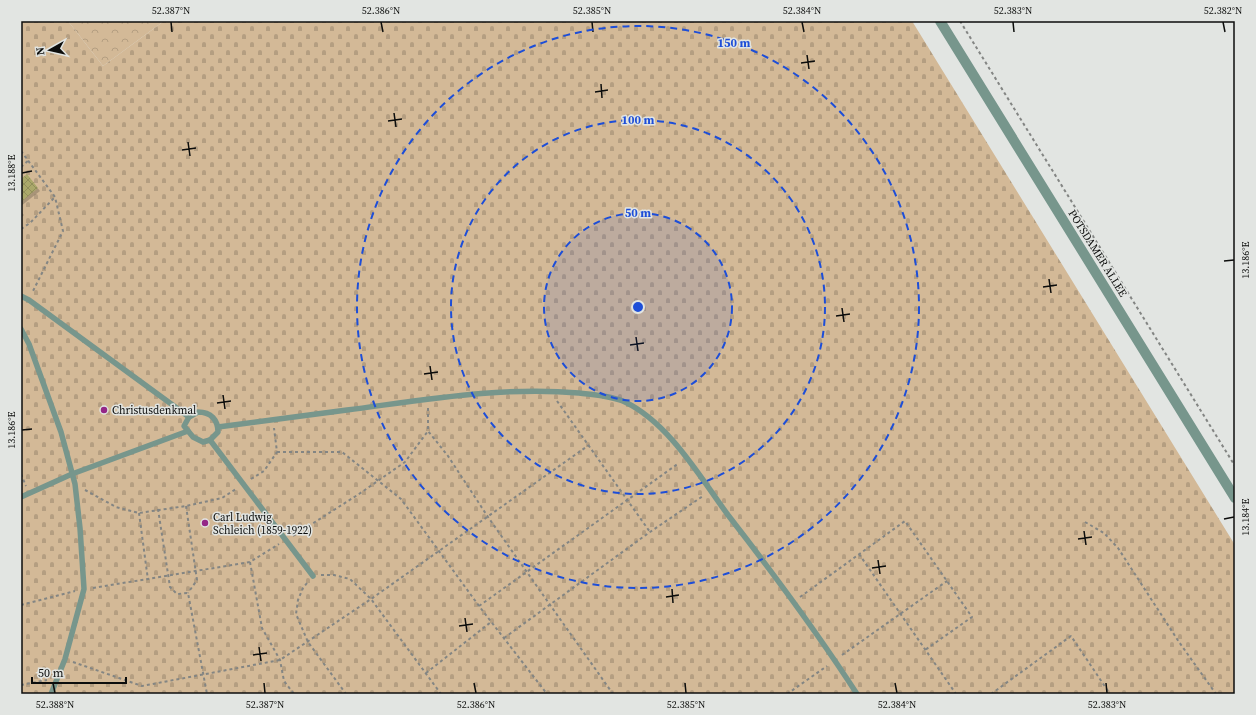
<svg xmlns="http://www.w3.org/2000/svg" width="1256" height="715" viewBox="0 0 1256 715" font-family="'Source Serif 4',serif">
  <style>
    .forest { fill: url(#forest-crowns) }
    .cemetery { fill: url(#cemetery-stones) }
    .shadow { fill: #0003 }
    .building { fill: url(#building-cross-hatch) }
    .lines { fill: none; stroke-linecap: round; stroke-linejoin: round }
    .path { stroke: #838583; stroke-width: 2; stroke-dasharray: 3 3; stroke-linecap: butt }
    .service { stroke: #77968c; stroke-width: 5.5 }
    .tertiary { stroke: #77968c; stroke-width: 10 }
    .ticks { fill: none; stroke: #0c0d0c; stroke-width: 1.5 }
    .ring { fill: none; stroke: #1d4ed8; stroke-width: 2; stroke-dasharray: 7 5 }
    .poi-dot { fill: #942687; stroke: #e2e5e2; stroke-width: 1.5 }
    .labels { text-anchor: middle; stroke-width: 3; stroke-linejoin: round; paint-order: stroke }
    .street-label { font-size: 11px; fill: #0c0d0c; stroke: #e2e5e2 }
    .poi-label { font-size: 11px; fill: #0c0d0c; stroke: #e2e5e2; text-anchor: start }
    .centre { fill: #1d4ed8; stroke: #e2e5e2; stroke-width: 2 }
    .ring-label { font-size: 12px; text-anchor: middle; font-weight: bold; fill: #1d4ed8; stroke: #e2e5e2; stroke-width: 3; stroke-linejoin: round; paint-order: stroke }
    .neatline { fill: none; stroke: #0c0d0c; stroke-width: 1.5 }
    .ticks-label { font-size: 10px; text-anchor: middle; fill: #0c0d0c }
  </style>
  <defs>
    <pattern id="forest-crowns" width="20" height="18" patternUnits="userSpaceOnUse"><rect width="20" height="18" fill="#d3b997"/><path d="M2 6a3 3 0 1 1 6 0M12 15a3 3 0 1 1 6 0" fill="none" stroke="#b49e81"/></pattern>
    <pattern id="cemetery-stones" width="16" height="16" patternUnits="userSpaceOnUse"><rect width="16" height="16" fill="#d3b997"/><path d="M2 7V4a2 2 0 0 1 4 0v3zM10 15v-3a2 2 0 0 1 4 0v3z" fill="#b49e81"/></pattern>
    <pattern id="building-cross-hatch" width="8" height="8" patternUnits="userSpaceOnUse"><rect width="8" height="8" fill="#aaa86a"/><path d="M0 0l8 8M0 8l8-8" fill="none" stroke="#918f5b"/></pattern>
  </defs>
  <rect width="100%" height="100%" fill="#e2e5e2"/>
  <polygon class="forest" points="68,21 164,21 103,66"/>
  <polygon class="cemetery" points="21,21 68,21 103,66 164,21 912,21 1235,545 1235,694 21,694"/>
  <g class="shadow">
    <polygon points="29,178 40,191 21,206 21,181"/>
    <polygon points="21,212 24,215 21,218"/>
  </g>
  <polygon class="building" points="27,174 38,188 21,202 21,179"/>
  <g class="lines">
    <g class="path">
      <polyline points="960,21 1235,466"/>
      <polyline points="21,151 55,197 63,231 32,293"/>
      <polyline points="21,167 29,160"/>
      <polyline points="21,229 30,223 55,197"/>
      <polyline points="557,401 650,532"/>
      <polyline points="428,408 428,431 448,456 488,517 613,694"/>
      <polyline points="277,452 342,452 401,499 479,606 547,694"/>
      <polyline points="21,474 26,486"/>
      <polyline points="251,479 264,471 277,452 274,428"/>
      <polyline points="85,490 116,507 139,513 186,506 222,498 236,489"/>
      <polyline points="186,506 197,580 188,593"/>
      <polyline points="158,509 170,587 177,594 188,593 207,694"/>
      <polyline points="139,513 148,580"/>
      <polyline points="1085,522 1104,533 1118,548 1179,642 1216,694"/>
      <polyline points="293,536 359,494 405,462 428,431"/>
      <polyline points="859,554 956,694"/>
      <polyline points="250,562 262,628 280,660 284,681 294,694"/>
      <polyline points="321,575 334,575 350,579 371,599 441,694"/>
      <polyline points="307,583 303,588 298,600 296,614 308,642 346,694"/>
      <polyline points="93,588 250,562 279,544"/>
      <polyline points="800,597 905,521 972,617 925,650"/>
      <polyline points="21,605 75,591"/>
      <polyline points="479,606 679,463"/>
      <polyline points="504,638 650,532 703,496"/>
      <polyline points="842,655 947,581"/>
      <polyline points="73,662 142,686 280,660 371,599 589,445"/>
      <polyline points="426,673 491,622"/>
      <polyline points="21,685 47,680"/>
      <polyline points="787,694 827,666"/>
      <polyline points="991,694 1071,636 1110,694"/>
    </g>
    <g class="service">
      <polyline points="21,296 29,300 189,417"/>
      <polyline points="21,329 29,344 61,432 75,484 80,528 84,589 65,659 51,694"/>
      <path d="M198,412C211,412 218,420 218,432L210,440L203,442L193,437L184,426L189,417Z"/>
      <path d="M218,427C261,421 304,416 347,410C424,400 502,386 579,393C594,395 612,396 625,402C669,423 700,477 728,515C773,573 817,632 857,694"/>
      <polyline points="210,440 313,576"/>
      <polyline points="21,497 72,474 188,431"/>
    </g>
    <polyline class="tertiary" points="940,21 1235,498"/>
  </g>
  <path class="ticks" d="M171,22L172,32M381,22L383,32M592,22L593,32M802,22L804,32M1013,22L1014,32M1223,22L1225,32M807,55L809,69M801,63L815,61M601,84L602,98M595,92L608,90M394,113L396,127M388,121L402,119M188,142L190,156M182,150L196,148M22,173L32,171M1224,261L1234,260M1049,279L1051,293M1043,287L1057,285M842,308L844,322M836,316L850,314M636,337L638,351M630,345L644,343M430,366L432,380M424,374L438,372M223,395L225,409M217,403L231,401M22,430L32,429M1224,519L1234,517M1084,531L1086,545M1078,539L1092,537M878,560L880,574M872,568L886,566M672,589L673,603M666,597L679,595M465,618L467,632M459,626L473,624M259,647L261,661M253,655L267,653M53,683L55,693M264,683L265,693M474,683L476,693M685,683L686,693M895,683L897,693M1106,683L1107,693"/>
  <circle cx="638" cy="307" r="94" fill="#1d4ed8" fill-opacity=".12"/>
  <g class="ring">
    <circle cx="638" cy="307" r="94"/>
    <circle cx="638" cy="307" r="187"/>
    <circle cx="638" cy="307" r="281"/>
  </g>
  <g class="poi-dot">
    <circle cx="104" cy="410" r="4"/>
    <circle cx="205" cy="523" r="4"/>
  </g>
  <g class="labels">
    <g class="street-label">
      <text transform="translate(1098 253) rotate(58)" y="4">POTSDAMER ALLEE</text>
    </g>
    <g class="poi-label">
      <text x="112" y="414">Christusdenkmal</text>
      <text x="213" y="521">Carl Ludwig<tspan x="213" dy="13">Schleich (1859-1922)</tspan></text>
    </g>
  </g>
  <circle cx="638" cy="307" r="6" class="centre"/>
  <g class="ring-label">
    <text x="734" y="47">150 m</text>
    <text x="638" y="124">100 m</text>
    <text x="638" y="217">50 m</text>
  </g>
  <rect width="1256" height="715" fill="none" stroke="#e2e5e2" stroke-width="44"/>
  <g transform="translate(50 50) rotate(262)" stroke="#e2e5e2" stroke-width="3" paint-order="stroke">
  <path d="M0-3L7 15L0 10L-7 15Z" fill="#0c0d0c"/>
  <text y="-6" font-size="11" font-weight="bold" text-anchor="middle" fill="#0c0d0c">N</text>
  </g>
  <path d="M32 677v6h94v-6" fill="none" stroke="#0c0d0c" stroke-width="2"/>
  <text x="38" y="677" font-size="12" fill="#0c0d0c" stroke="#e2e5e2" stroke-width="3" paint-order="stroke">50 m</text>
  <rect x="22" y="22" width="1212" height="671" class="neatline"/>
  <g class="ticks-label">
    <text x="171" y="14">52.387°N</text>
    <text x="381" y="14">52.386°N</text>
    <text x="592" y="14">52.385°N</text>
    <text x="802" y="14">52.384°N</text>
    <text x="1013" y="14">52.383°N</text>
    <text x="1223" y="14">52.382°N</text>
    <text transform="translate(11 173) rotate(-90)" y="4">13.188°E</text>
    <text transform="translate(1245 260) rotate(-90)" y="4">13.186°E</text>
    <text transform="translate(11 430) rotate(-90)" y="4">13.186°E</text>
    <text transform="translate(1245 517) rotate(-90)" y="4">13.184°E</text>
    <text x="55" y="708">52.388°N</text>
    <text x="265" y="708">52.387°N</text>
    <text x="476" y="708">52.386°N</text>
    <text x="686" y="708">52.385°N</text>
    <text x="897" y="708">52.384°N</text>
    <text x="1107" y="708">52.383°N</text>
  </g>
</svg>
